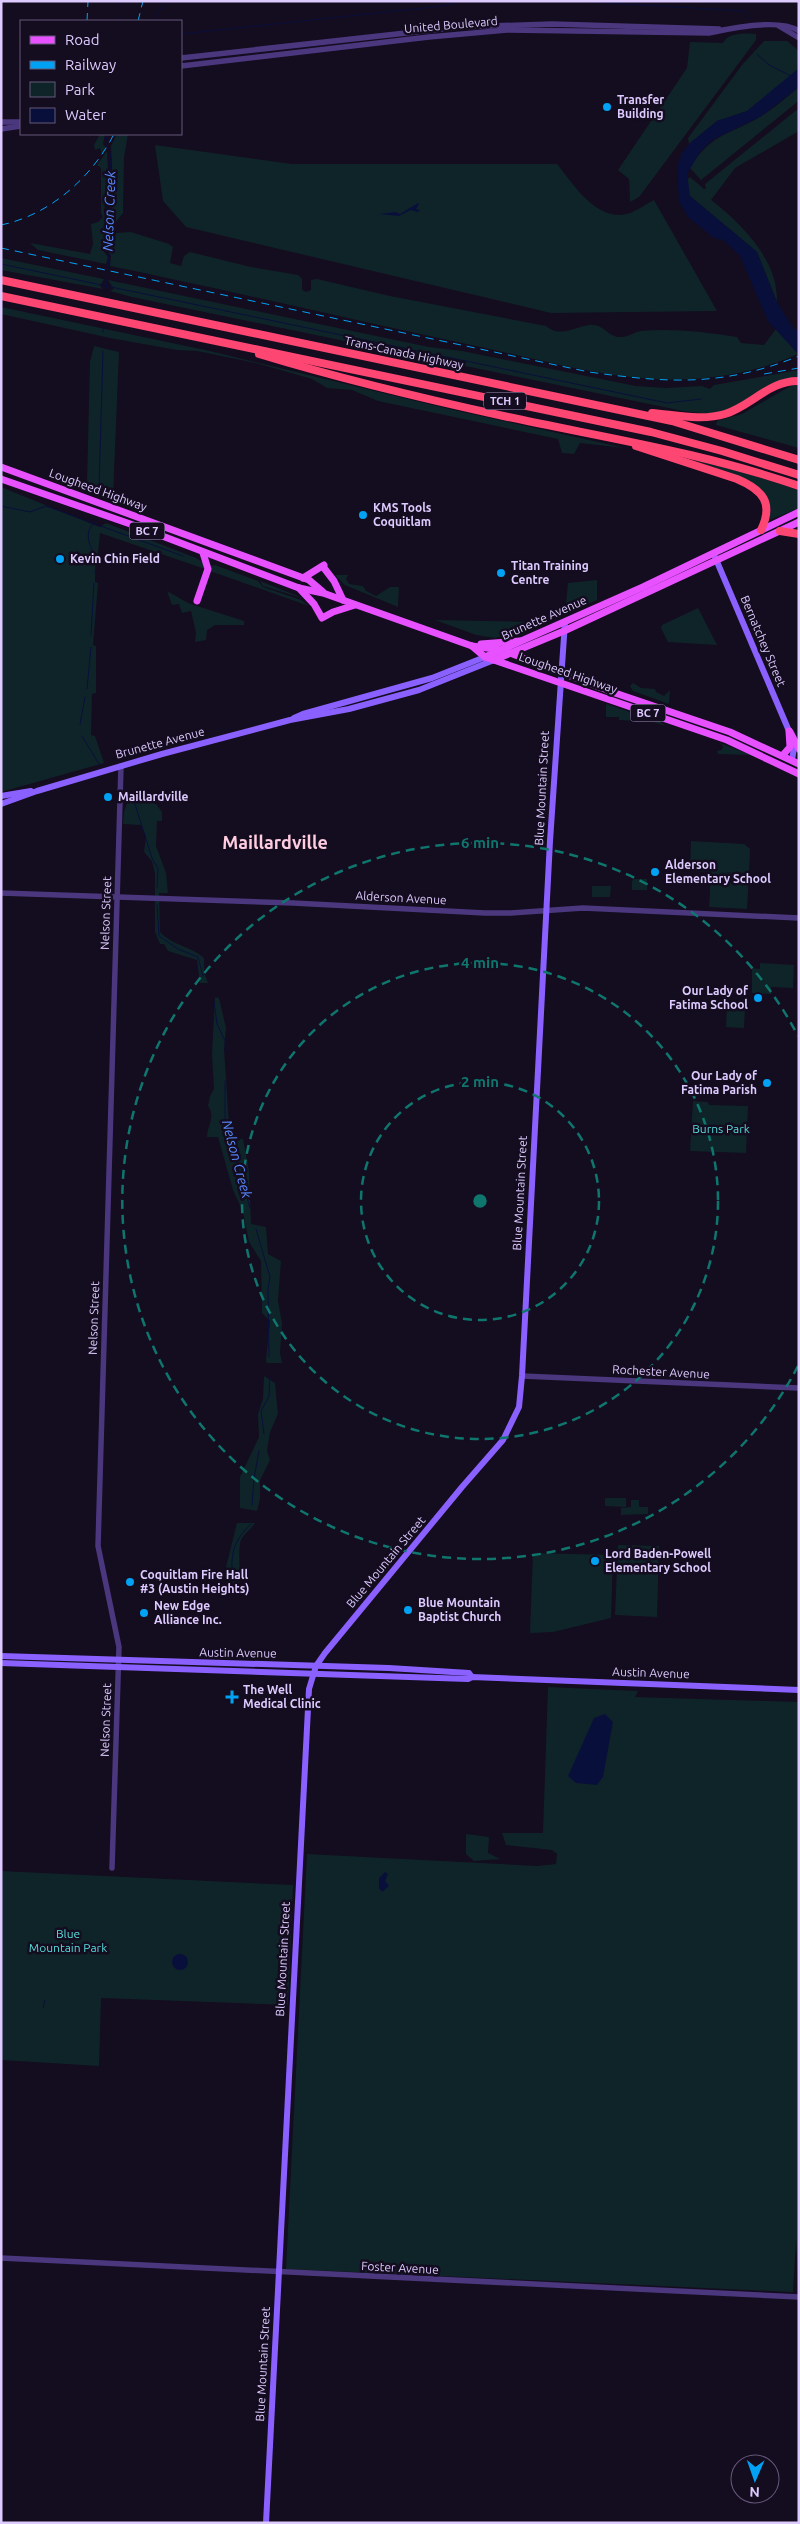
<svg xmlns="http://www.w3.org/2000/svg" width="800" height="2524" viewBox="0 0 800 2524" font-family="Ubuntu,sans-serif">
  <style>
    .green { fill: #0f2429 }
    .water { fill: #090f3b }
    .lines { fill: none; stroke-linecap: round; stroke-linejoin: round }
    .stream { stroke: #090f3b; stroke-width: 1 }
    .tertiary { stroke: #4b377e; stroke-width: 5.5 }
    .secondary { stroke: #8a61ff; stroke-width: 6 }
    .primary { stroke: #e751ff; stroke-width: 7 }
    .motorway { stroke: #fe4672; stroke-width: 8 }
    .rail { stroke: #01a2f4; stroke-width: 1; stroke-dasharray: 8 6; stroke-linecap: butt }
    .ring { fill: none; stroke: #0f766e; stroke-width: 2.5; stroke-dasharray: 9 6 }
    .poi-dot { fill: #01a2f4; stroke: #140c1f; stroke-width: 2 }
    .labels { text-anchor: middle; stroke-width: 5; stroke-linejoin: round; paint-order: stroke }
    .shield { fill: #140c1f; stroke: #a191bc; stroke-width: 1 }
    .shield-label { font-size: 11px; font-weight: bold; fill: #ddcaff }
    .street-label { font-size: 12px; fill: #ddcaff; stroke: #140c1f }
    .poi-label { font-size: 12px; font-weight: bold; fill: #ddcaff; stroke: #140c1f; text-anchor: start }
    .park-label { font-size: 12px; fill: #57dedc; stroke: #140c1f }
    .water-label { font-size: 14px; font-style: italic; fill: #588aff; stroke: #140c1f }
    .district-label { font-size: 18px; font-weight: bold; fill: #ffcce0; stroke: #140c1f }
    .centre { fill: #0f766e; stroke: #140c1f; stroke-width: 2.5 }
    .ring-label { font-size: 15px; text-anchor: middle; font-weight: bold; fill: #0f766e; stroke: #140c1f; stroke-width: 5; stroke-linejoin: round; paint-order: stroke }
  </style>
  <rect width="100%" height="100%" fill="#140c1f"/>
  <g class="green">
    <path d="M756,34V40L639,197L630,202L629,179L618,170L687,68L690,42L723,43C728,32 746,33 756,34Z"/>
    <polygon points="764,41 787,41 799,51 797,71 747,111 717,121 689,144 688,138 742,65"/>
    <path d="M799,87V100L796,103L701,180L690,168C711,134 726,136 758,118C772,110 786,98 799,87Z"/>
    <path d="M799,108V131L735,168L711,200C743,225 778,260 777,302L757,252L690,196L688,190V179L690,177L704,189H706L705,184Z"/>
    <polygon points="100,134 105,134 103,144 106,148 102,155 100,148 95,150 94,145"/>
    <path d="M117,134H128L124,157L123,213L116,222L111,252L116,233L131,232L169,244L173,247L170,263L181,266L184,256L190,252L251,267L298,275L302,279V290L306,292L311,290V280L317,279L390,296L546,326C559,338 575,327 589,325C603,323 607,336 619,337C627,338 634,332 641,331C672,328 706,332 737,337L741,343L764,345L776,329L798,354C753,374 703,382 654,379C594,376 534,358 476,346C353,320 232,291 110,266L111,256L108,251L112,218L109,211L113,188L111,146Z"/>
    <path d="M155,145L292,164H557C574,185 598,224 630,213C638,210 646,204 654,200L717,311L551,313L186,227L163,201Z"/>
    <polygon points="107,151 108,170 105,174 108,185 104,211 108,224 105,233 104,252 108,257 106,264 38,250 30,243 90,254 93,244 91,224 98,222 103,217 101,213 101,168 97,165"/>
    <polygon points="1,258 104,279 100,286 103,289 1,270"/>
    <path d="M108,280L429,347L462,351L636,386L666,388L702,386L710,389L714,385L799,370V377C769,379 749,404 721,412C709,415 695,412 683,411L132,297L110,291L114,289Z"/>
    <polygon points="1,307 210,351 445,408 625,448 580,443 574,454 562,453 558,439 378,401 352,390 327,388 312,379 256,363 197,351 177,350 110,338 1,314"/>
    <polygon points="94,346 119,352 113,496 87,483 90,362"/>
    <polygon points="794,384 799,384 799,448 716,425 717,421 742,414"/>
    <path d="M694,460L749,474L799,490V508L769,520C781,481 720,471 694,460Z"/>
    <path d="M1,487L97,526L100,527L106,523L196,558L203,562L205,569L100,533C99,550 95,565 95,582L98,583L93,645L96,646V693L92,694L91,735L95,736L104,763L1,792Z"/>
    <polygon points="215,565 258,581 263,587 301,600 309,606 210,571 211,566"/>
    <polygon points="335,575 348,575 346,579 349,584 363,586 366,591 376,596 390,587 399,587 398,607 345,585"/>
    <polygon points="597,580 597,600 569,612 566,604 568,583"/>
    <polygon points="260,581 305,599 263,586"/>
    <polygon points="167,591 188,603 244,621 244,625 215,625 207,630 206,640 195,642 196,633 191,611 182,613 179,604 172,605"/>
    <polygon points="698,608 717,645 668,642 661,628 662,625"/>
    <polygon points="435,620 534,622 536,627 495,638 476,635"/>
    <polygon points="633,683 641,688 655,689 656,692 664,696 670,690 669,704 633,691 630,686"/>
    <polygon points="606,704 660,722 666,726 653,722 619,720 619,717 606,717"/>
    <polygon points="720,743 748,754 750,755 718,754 717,751 722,750 723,746"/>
    <path d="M130,795L156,804L162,812V821H157L156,846L166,873L168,893H159L160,932C173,946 191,946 204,958V973L208,983H200L197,960L168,951L164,944H160L155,932V874L152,861L144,852L146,836L141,825L123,824L124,812Z"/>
    <polygon points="691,841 744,844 750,849 749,873 717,872 749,874 747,909 709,907 711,872 690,871"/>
    <polygon points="634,879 647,879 647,890 632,890 632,881"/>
    <polygon points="592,886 611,886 610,897 592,897"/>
    <polygon points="760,963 794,965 793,988 771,987 771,994 752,993 752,968 760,969"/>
    <path d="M215,997L219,998L226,1028L224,1049L229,1125L236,1138L243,1139L249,1171L251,1224L266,1227L268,1254L281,1261L278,1301L282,1323L280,1353L282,1363H267L266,1361L270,1321L262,1313L261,1261L249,1242L243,1212L233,1190L218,1137H207C207,1126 216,1117 208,1106L210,1096L214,1089L212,1054Z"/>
    <polygon points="727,1006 745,1007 744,1028 726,1027"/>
    <polygon points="693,1101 708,1102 709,1105 748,1106 746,1153 690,1151"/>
    <polygon points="264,1376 275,1383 278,1414 270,1432 267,1451 270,1460 260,1480 260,1499 257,1511 240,1508 240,1477 259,1437 258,1414 263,1399"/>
    <polygon points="605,1498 626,1498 626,1507 605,1506"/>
    <polygon points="631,1500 639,1500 639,1507 648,1507 648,1514 621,1515 621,1508 631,1507"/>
    <path d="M237,1523H255C251,1529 246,1532 242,1538C237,1545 241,1573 239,1585L232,1583L224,1575Z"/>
    <polygon points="618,1545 659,1546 657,1617 615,1615"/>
    <polygon points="533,1553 613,1555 611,1618 553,1632 530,1633"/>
    <polygon points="548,1687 638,1691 635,1697 799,1702 799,2291 796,2240 793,2292 286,2269 307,1854 537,1866 556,1864 557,1854 552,1850 506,1845 502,1833 543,1833"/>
    <polygon points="466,1834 489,1837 488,1853 500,1859 474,1861 466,1854"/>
    <polygon points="1,1871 293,1885 288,2005 101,1998 99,2066 1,2060"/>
  </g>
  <g class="water">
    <polygon points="799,68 799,87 760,117 712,140 700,152 687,174 690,196 757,252 777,302 791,325 799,333 799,355 768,321 740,256 723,240 714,238 688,217 679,201 677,167 682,153 689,144 717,121 747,111"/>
    <polygon points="418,203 419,204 416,209 420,210 418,212 411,210 399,216 379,214 396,212 400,214"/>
    <polygon points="605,1714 613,1722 603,1777 597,1785 576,1783 568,1776 594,1718"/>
    <polygon points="385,1872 388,1874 385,1881 389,1886 382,1892 379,1888 379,1878"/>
    <circle cx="180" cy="1962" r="8"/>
  </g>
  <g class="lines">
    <g class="stream">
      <polyline points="577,1 744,11 750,19"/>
      <polyline points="119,21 120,1"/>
      <polyline points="153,21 165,1"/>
      <polyline points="181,34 442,6 462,1"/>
      <polyline points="757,54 769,65 791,76"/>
      <polyline points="1,264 667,403 701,399"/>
      <polyline points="106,290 109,257 107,249 110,222 107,211 111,158 109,149 105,144 108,134"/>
      <polyline points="103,332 103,327"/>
      <polyline points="99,489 103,351"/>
      <polyline points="1,506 30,512 46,506 183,556"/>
      <path d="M95,573C95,569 97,562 95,557C90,544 82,533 96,521"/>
      <polyline points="91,635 94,583"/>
      <polyline points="87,689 91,647"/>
      <polyline points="80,724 85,697"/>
      <polyline points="82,736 99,764"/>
      <polyline points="127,791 132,795 152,858 158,869 157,888"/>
      <polyline points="157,904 159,936 178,949 198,957 203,976"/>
      <polyline points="214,1002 217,1024 226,1043 226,1053"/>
      <polyline points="225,1081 225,1123 250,1208"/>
      <polyline points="256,1229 270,1277 268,1289 269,1357"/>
      <polyline points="264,1434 261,1411 269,1396 270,1375"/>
      <polyline points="252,1505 254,1478 259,1451"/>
      <path d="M232,1575C231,1552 234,1540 251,1524"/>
      <polyline points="43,2008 45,2000"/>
    </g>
    <g class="tertiary">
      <polyline points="779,26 799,38"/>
      <polyline points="181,58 460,27 552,24 719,29"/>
      <path d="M181,66L429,37L507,30L709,33C731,28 779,18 799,31"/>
      <polyline points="1,122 21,122"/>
      <polyline points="1,129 21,126"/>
      <polyline points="1,893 293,903 485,913 511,913 583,908 799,918"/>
      <polyline points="522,1376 799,1388"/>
      <polyline points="112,1868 119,1647 98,1546 121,766"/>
      <polyline points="1,2258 799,2297"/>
    </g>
    <g class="secondary">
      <polyline points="715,557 789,731 794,748 792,760"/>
      <polyline points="294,718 303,714 432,678 485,657"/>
      <polyline points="1,796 31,791"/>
      <polyline points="1,804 37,791 162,754 290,720 349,709 419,690 494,660"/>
      <polyline points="1,1656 389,1668 469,1673 472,1677"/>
      <polyline points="1,1663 468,1679 472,1677 799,1690"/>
      <polyline points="266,2523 309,1689 316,1666 325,1653 462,1487 503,1440 519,1407 522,1376 550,841 565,622"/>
    </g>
    <g class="primary">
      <polyline points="1,467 309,580 323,592"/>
      <polyline points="1,479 136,526 299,588 323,593 472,646 502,650 615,693 730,732 799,764"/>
      <polyline points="324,568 334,581 343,600"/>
      <polyline points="303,578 324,565"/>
      <polyline points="299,588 314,604 322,618 333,612 355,605"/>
      <polyline points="197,601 208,569 203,553"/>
      <polyline points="481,644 520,641"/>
      <polyline points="472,646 485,657 727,740 799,774"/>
      <polyline points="485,657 643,587 799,512"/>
      <polyline points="494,660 564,631 799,522"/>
      <polyline points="790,732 799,749"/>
      <polyline points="783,755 790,747 789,731"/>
    </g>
    <g class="motorway">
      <polyline points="1,280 672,421 799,460"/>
      <polyline points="1,296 651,432 722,451 799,475"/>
      <path d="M259,354C341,379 425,399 508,417C606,438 704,453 799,486"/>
      <path d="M652,413C676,415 702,421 725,414C751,406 770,380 799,381"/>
      <path d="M636,446L737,479C763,490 774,503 761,530"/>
      <polyline points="780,531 799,534"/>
    </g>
    <g class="rail">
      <polyline points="87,21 88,1"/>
      <polyline points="138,21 143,1"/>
      <path d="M1,225C50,215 92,177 114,134"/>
      <path d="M1,248L589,372C668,383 722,387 799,356"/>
      <polyline points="764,374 799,368"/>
    </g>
  </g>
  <g class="ring">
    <circle cx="480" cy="1201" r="119"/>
    <circle cx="480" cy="1201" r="238"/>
    <path d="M798 1366A358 358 0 1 1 798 1036"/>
  </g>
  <g class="poi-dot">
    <circle cx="607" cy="107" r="5"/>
    <circle cx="363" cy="515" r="5"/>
    <circle cx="60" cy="559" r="5"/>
    <circle cx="501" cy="573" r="5"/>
    <circle cx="108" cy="797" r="5"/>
    <circle cx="655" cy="872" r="5"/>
    <circle cx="758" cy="998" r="5"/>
    <circle cx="767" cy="1083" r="5"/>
    <circle cx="595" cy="1561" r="5"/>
    <circle cx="130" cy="1582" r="5"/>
    <circle cx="408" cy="1610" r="5"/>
    <circle cx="144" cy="1613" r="5"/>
    <path d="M229.5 1689.5h5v5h5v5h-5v5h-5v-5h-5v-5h5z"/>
  </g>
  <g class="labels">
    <g class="shield">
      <rect x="484" y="392.5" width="42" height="17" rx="4"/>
      <rect x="129.5" y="522.5" width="35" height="17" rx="4"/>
      <rect x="630.5" y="704.5" width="35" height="17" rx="4"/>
    </g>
    <g class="shield-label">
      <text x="505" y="405">TCH 1</text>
      <text x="147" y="535">BC 7</text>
      <text x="648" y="717">BC 7</text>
    </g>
    <g class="street-label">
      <text transform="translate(451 25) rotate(-5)" y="4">United Boulevard</text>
      <text transform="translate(404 353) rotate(12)" y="4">Trans-Canada Highway</text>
      <text transform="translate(98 490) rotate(20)" y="4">Lougheed Highway</text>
      <text transform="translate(544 618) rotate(-24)" y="4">Brunette Avenue</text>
      <text transform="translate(763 641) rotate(67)" y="4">Bernatchey Street</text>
      <text transform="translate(568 673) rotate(19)" y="4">Lougheed Highway</text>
      <text transform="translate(160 743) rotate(-15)" y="4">Brunette Avenue</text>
      <text transform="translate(542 788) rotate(-87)" y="4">Blue Mountain Street</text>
      <text transform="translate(401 898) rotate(3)" y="4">Alderson Avenue</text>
      <text transform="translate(106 913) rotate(-88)" y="4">Nelson Street</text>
      <text transform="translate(520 1193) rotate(-87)" y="4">Blue Mountain Street</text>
      <text transform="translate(94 1318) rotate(-88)" y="4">Nelson Street</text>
      <text transform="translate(661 1372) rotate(3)" y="4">Rochester Avenue</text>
      <text transform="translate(386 1562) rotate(-50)" y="4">Blue Mountain Street</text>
      <text transform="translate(238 1653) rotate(1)" y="4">Austin Avenue</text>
      <text transform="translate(651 1673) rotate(2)" y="4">Austin Avenue</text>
      <text transform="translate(106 1720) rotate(-88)" y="4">Nelson Street</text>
      <text transform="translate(283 1959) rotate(-87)" y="4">Blue Mountain Street</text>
      <text transform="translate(400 2268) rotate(3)" y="4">Foster Avenue</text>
      <text transform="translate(263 2364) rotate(-87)" y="4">Blue Mountain Street</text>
    </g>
    <g class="poi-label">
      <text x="617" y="104">Transfer<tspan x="617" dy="14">Building</tspan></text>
      <text x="373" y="512">KMS Tools<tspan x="373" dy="14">Coquitlam</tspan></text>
      <text x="70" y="563">Kevin Chin Field</text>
      <text x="511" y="570">Titan Training<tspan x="511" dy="14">Centre</tspan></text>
      <text x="118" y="801">Maillardville</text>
      <text x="665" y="869">Alderson<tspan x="665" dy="14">Elementary School</tspan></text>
      <text x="748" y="995" text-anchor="end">Our Lady of<tspan x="748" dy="14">Fatima School</tspan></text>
      <text x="757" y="1080" text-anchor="end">Our Lady of<tspan x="757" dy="14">Fatima Parish</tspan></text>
      <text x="605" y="1558">Lord Baden-Powell<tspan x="605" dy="14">Elementary School</tspan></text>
      <text x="140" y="1579">Coquitlam Fire Hall<tspan x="140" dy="14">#3 (Austin Heights)</tspan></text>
      <text x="418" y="1607">Blue Mountain<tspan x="418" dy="14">Baptist Church</tspan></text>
      <text x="154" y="1610">New Edge<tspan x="154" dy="14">Alliance Inc.</tspan></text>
      <text x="243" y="1694">The Well<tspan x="243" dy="14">Medical Clinic</tspan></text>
    </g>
    <g class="park-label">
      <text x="721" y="1133">Burns Park</text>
      <text x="68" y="1938">Blue<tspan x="68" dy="14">Mountain Park</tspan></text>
    </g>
    <g class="water-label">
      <text transform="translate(109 211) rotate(-88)" y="5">Nelson Creek</text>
      <text transform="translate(237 1159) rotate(75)" y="5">Nelson Creek</text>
    </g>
    <g class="district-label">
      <text x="275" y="849">Maillardville</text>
    </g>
  </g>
  <circle cx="480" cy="1201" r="8" class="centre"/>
  <g class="ring-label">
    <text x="480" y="848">6 min</text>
    <text x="480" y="968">4 min</text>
    <text x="480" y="1087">2 min</text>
  </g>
  <rect width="800" height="2524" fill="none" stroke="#ddcaff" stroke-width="5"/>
  <rect x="20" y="20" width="162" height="115" fill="#140c1f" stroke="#645879"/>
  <rect x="30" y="36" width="25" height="8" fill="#e751ff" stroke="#645879"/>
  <text x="65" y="45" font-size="15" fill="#ddcaff">Road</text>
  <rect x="30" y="61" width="25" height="8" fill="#01a2f4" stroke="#645879"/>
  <text x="65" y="70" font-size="15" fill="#ddcaff">Railway</text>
  <rect x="30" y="82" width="25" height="15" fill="#0f2429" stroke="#645879"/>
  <text x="65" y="95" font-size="15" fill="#ddcaff">Park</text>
  <rect x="30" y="108" width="25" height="15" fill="#090f3b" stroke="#645879"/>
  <text x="65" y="120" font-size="15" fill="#ddcaff">Water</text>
  <g transform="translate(755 2479) rotate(182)"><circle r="24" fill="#140c1f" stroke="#645879"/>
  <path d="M0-4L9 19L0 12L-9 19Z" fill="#01a2f4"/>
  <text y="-8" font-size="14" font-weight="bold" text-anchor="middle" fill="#ddcaff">N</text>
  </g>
</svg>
